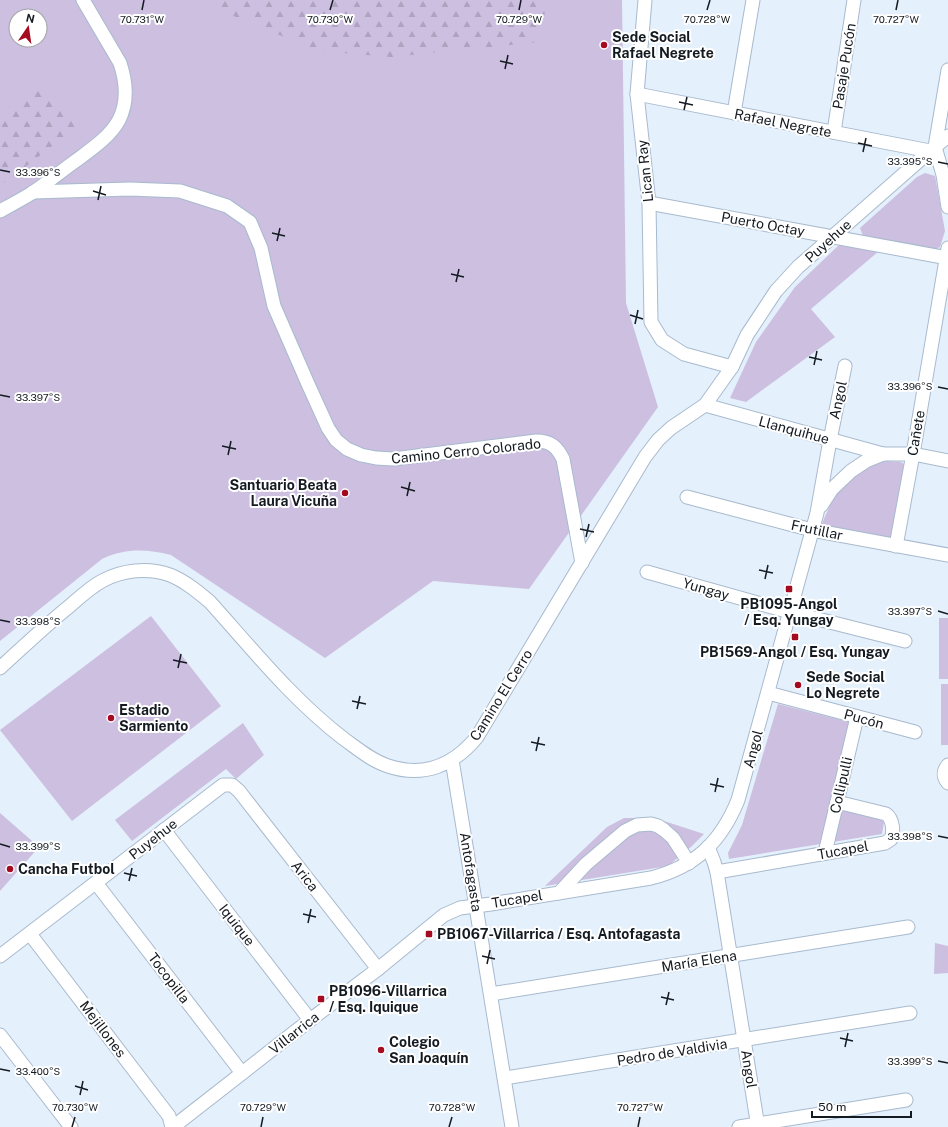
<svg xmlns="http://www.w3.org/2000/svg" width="948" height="1127" viewBox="0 0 948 1127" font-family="'Public Sans',sans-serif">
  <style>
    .green { fill: #ccbfe0; fill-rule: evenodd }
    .forest { fill: url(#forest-firs) }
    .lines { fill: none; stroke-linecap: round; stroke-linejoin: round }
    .minor-casing { stroke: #a8bace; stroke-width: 15 }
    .minor { stroke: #fff; stroke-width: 13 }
    .ticks { fill: none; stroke: #141a21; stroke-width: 1.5 }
    .poi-dot { fill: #a40a20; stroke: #fff; stroke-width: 1.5 }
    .labels { text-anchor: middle; stroke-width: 4; stroke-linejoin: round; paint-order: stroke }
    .poi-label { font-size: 14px; font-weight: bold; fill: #141a21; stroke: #fff; text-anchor: start }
    .street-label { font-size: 14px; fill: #141a21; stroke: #fff }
    .ticks-label { font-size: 10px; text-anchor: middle; fill: #141a21; stroke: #fff; stroke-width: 4; stroke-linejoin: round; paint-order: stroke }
  </style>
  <defs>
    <pattern id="forest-firs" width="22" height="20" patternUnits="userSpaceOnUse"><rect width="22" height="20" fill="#ccbfe0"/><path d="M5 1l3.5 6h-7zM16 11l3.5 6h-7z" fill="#aea4c0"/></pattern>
  </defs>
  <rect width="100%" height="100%" fill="#e4f0fc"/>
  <g class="green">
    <path d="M0,0H622L626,303L658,407L529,589L433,581L325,658L171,555C146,549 126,548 102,559L0,641ZM16,16H40V40H16Z"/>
    <polygon points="925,173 935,176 945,231 940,247 933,250 863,236 860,228 917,177"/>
    <polygon points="841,243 879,251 811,309 835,337 746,402 730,398 756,342 795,287"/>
    <path d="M886,461L901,462L904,464L891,539L821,526C837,488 844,471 886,461Z"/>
    <polygon points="151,616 221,706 72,821 0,730"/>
    <rect x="939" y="618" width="9" height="61"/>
    <rect x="941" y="684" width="7" height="61"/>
    <polygon points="778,704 849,722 829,805 878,817 884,822 882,834 729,859 728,853 742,825"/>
    <polygon points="243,723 264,755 236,779 226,769 132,841 115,820"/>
    <polygon points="0,813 39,847 0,891"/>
    <polygon points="624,818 649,818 667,822 704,834 692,846 668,866 545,886 607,827"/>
    <polygon points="935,943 948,946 948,973 934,974"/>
  </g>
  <g class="forest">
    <polygon points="206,0 550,0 545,11 540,42 391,57 318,51 219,10"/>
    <polygon points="44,86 84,122 0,186 0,111"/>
  </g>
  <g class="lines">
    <g class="minor-casing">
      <g id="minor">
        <polyline points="645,0 637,94 649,203 651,322 662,340 684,354 732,367"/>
        <polyline points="948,70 935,147 943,175 948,207"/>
        <polyline points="637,94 930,151"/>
        <polyline points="734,113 753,0"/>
        <polyline points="834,132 854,0"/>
        <path d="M33,192L130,189L180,191L227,206L250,222L261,248L274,306L308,384L328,428L336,440L347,449L361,455L376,458L393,459L536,441C551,441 557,447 563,459L582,563"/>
        <polyline points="649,203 948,258"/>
        <path d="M0,211C11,205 22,199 32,193C47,183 60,172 74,162C90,150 109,138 119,120C128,102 126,81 120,63L83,0"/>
        <polyline points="705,405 883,454"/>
        <polyline points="687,497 812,530 948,555"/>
        <polyline points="821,506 832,489 851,471 866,461 883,454 913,454 948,461"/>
        <polyline points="896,546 913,454 948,248"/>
        <polyline points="647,572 790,612 905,641"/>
        <path d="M0,668C22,648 43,628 66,609C77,600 89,588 102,581C122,570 148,567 170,575C185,581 198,592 210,602C253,650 293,700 344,739C358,749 372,761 388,766C424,778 454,765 477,737L645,457L658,440L671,428L705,405L732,367L747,335L776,291L798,267L930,151L948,136"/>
        <polyline points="768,693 915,732"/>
        <polyline points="452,760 512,1127"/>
        <path d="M948,765C943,771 943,777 948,783"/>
        <polyline points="164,830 310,1020"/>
        <polyline points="708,847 714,862 717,872 758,1127"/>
        <polyline points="825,853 857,717"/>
        <path d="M717,872L885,843L891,839C894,831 893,819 886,814L837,802"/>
        <polyline points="96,883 242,1073"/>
        <polyline points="559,893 586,864 625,831 637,825 651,824 658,826 664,830 673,838 689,863"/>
        <polyline points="30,934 169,1116 172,1127"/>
        <polyline points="0,956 223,785 232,785 239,791 378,969"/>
        <polyline points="491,994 908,927"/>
        <polyline points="0,1035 71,1127"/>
        <polyline points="505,1078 910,1013"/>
        <path d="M173,1127L310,1020L378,969L444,915L460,908L491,904L651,878C695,867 721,842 738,800L817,513L830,440L845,366"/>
        <polyline points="739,1127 906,1100"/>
      </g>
    </g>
    <use href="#minor" class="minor"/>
  </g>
  <path class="ticks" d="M142,10L144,0M330,10L333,0M519,10L521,0M707,10L710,0M896,10L898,0M500,61L513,64M505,69L508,55M679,102L693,105M684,110L687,97M858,143L872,146M863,152L866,138M938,162L948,164M0,170L10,172M93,191L106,195M98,200L101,186M272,233L285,236M277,241L280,228M451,274L464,277M456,282L459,269M630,315L643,319M635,324L638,310M809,357L822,360M814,365L817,351M938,387L948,389M0,395L10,397M222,446L236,449M228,455L231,441M401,487L415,491M407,496L410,482M580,529L594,532M586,537L589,524M759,570L773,573M765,579L768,565M938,611L948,614M0,620L10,622M173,660L187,663M178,668L181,654M352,701L366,704M357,709L360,696M531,742L545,745M536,751L539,737M710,784L724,787M715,792L718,778M938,836L948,838M0,844L10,847M124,873L137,876M129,881L132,868M303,914L316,917M308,923L311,909M482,956L495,959M487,964L490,950M661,997L674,1000M666,1005L669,992M840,1038L853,1041M845,1047L848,1033M938,1061L948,1063M0,1069L10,1071M75,1086L88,1090M80,1095L83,1081M72,1127L75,1117M261,1127L263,1117M449,1127L452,1117M638,1127L640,1117"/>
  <g class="poi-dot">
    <circle cx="604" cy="45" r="4"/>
    <circle cx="345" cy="493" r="4"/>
    <rect x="785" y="585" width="8" height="8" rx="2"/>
    <rect x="791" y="633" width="8" height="8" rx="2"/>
    <circle cx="798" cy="685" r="4"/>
    <circle cx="111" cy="718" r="4"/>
    <circle cx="10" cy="869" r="4"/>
    <rect x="425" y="930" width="8" height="8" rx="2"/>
    <rect x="317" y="995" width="8" height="8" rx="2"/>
    <circle cx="381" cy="1050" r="4"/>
  </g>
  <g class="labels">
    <g class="poi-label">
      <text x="612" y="42">Sede Social<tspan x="612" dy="16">Rafael Negrete</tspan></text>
      <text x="337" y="490" text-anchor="end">Santuario Beata<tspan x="337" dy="16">Laura Vicuña</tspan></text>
      <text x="789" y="609" text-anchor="middle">PB1095-Angol<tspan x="789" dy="16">/ Esq. Yungay</tspan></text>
      <text x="795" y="657" text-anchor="middle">PB1569-Angol / Esq. Yungay</text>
      <text x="806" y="682">Sede Social<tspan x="806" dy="16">Lo Negrete</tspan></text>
      <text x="119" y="715">Estadio<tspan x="119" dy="16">Sarmiento</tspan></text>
      <text x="18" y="874">Cancha Futbol</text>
      <text x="437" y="939">PB1067-Villarrica / Esq. Antofagasta</text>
      <text x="329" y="996">PB1096-Villarrica<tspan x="329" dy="16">/ Esq. Iquique</tspan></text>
      <text x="389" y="1047">Colegio<tspan x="389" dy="16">San Joaquín</tspan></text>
    </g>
    <g class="street-label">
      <text transform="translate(844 66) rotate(-81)" y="5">Pasaje Pucón</text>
      <text transform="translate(783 123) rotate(11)" y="5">Rafael Negrete</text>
      <text transform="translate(645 171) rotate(-96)" y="5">Lican Ray</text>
      <text transform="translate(763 224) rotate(10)" y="5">Puerto Octay</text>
      <text transform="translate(828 241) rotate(-42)" y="5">Puyehue</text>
      <text transform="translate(838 400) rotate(-78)" y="5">Angol</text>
      <text transform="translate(794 430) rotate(15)" y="5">Llanquihue</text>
      <text transform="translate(916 433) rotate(-80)" y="5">Cañete</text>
      <text transform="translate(466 451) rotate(-6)" y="5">Camino Cerro Colorado</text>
      <text transform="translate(817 530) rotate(12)" y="5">Frutillar</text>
      <text transform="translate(706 589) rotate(16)" y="5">Yungay</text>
      <text transform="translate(501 695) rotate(-58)" y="5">Camino El Cerro</text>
      <text transform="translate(864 719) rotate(15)" y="5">Pucón</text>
      <text transform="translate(753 749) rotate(-75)" y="5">Angol</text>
      <text transform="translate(841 785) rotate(-77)" y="5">Collipulli</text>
      <text transform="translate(153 839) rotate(-38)" y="5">Puyehue</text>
      <text transform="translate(843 850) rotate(-10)" y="5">Tucapel</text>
      <text transform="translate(471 872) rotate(81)" y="5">Antofagasta</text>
      <text transform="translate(305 876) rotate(52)" y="5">Arica</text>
      <text transform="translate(517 899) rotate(-9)" y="5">Tucapel</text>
      <text transform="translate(237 925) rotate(52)" y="5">Iquique</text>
      <text transform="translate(699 961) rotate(-9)" y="5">María Elena</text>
      <text transform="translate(169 978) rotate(53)" y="5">Tocopilla</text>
      <text transform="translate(103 1029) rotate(53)" y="5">Mejillones</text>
      <text transform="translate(294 1033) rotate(-38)" y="5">Villarrica</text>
      <text transform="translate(672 1052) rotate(-9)" y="5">Pedro de Valdivia</text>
      <text transform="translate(749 1069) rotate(81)" y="5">Angol</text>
    </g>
  </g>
  <g class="ticks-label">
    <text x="142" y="23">70.731°W</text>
    <text x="330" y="23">70.730°W</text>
    <text x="519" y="23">70.729°W</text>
    <text x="707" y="23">70.728°W</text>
    <text x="896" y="23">70.727°W</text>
    <text x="910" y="165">33.395°S</text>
    <text x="38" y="176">33.396°S</text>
    <text x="910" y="390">33.396°S</text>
    <text x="38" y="401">33.397°S</text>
    <text x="910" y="615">33.397°S</text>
    <text x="38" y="625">33.398°S</text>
    <text x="910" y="840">33.398°S</text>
    <text x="38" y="850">33.399°S</text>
    <text x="910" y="1065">33.399°S</text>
    <text x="38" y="1075">33.400°S</text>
    <text x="75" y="1111">70.730°W</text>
    <text x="263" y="1111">70.729°W</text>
    <text x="452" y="1111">70.728°W</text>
    <text x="640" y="1111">70.727°W</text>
  </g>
  <g transform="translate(28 28) rotate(13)"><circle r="19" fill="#ffffff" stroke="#a1a3a6"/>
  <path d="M0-3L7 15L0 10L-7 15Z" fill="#a40a20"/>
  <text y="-6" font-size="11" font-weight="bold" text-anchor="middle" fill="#141a21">N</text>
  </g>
  <path d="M812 1111v6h99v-6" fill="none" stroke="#141a21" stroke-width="2"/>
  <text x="818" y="1111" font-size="12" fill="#141a21" stroke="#ffffff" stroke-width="3" paint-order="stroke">50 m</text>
</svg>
